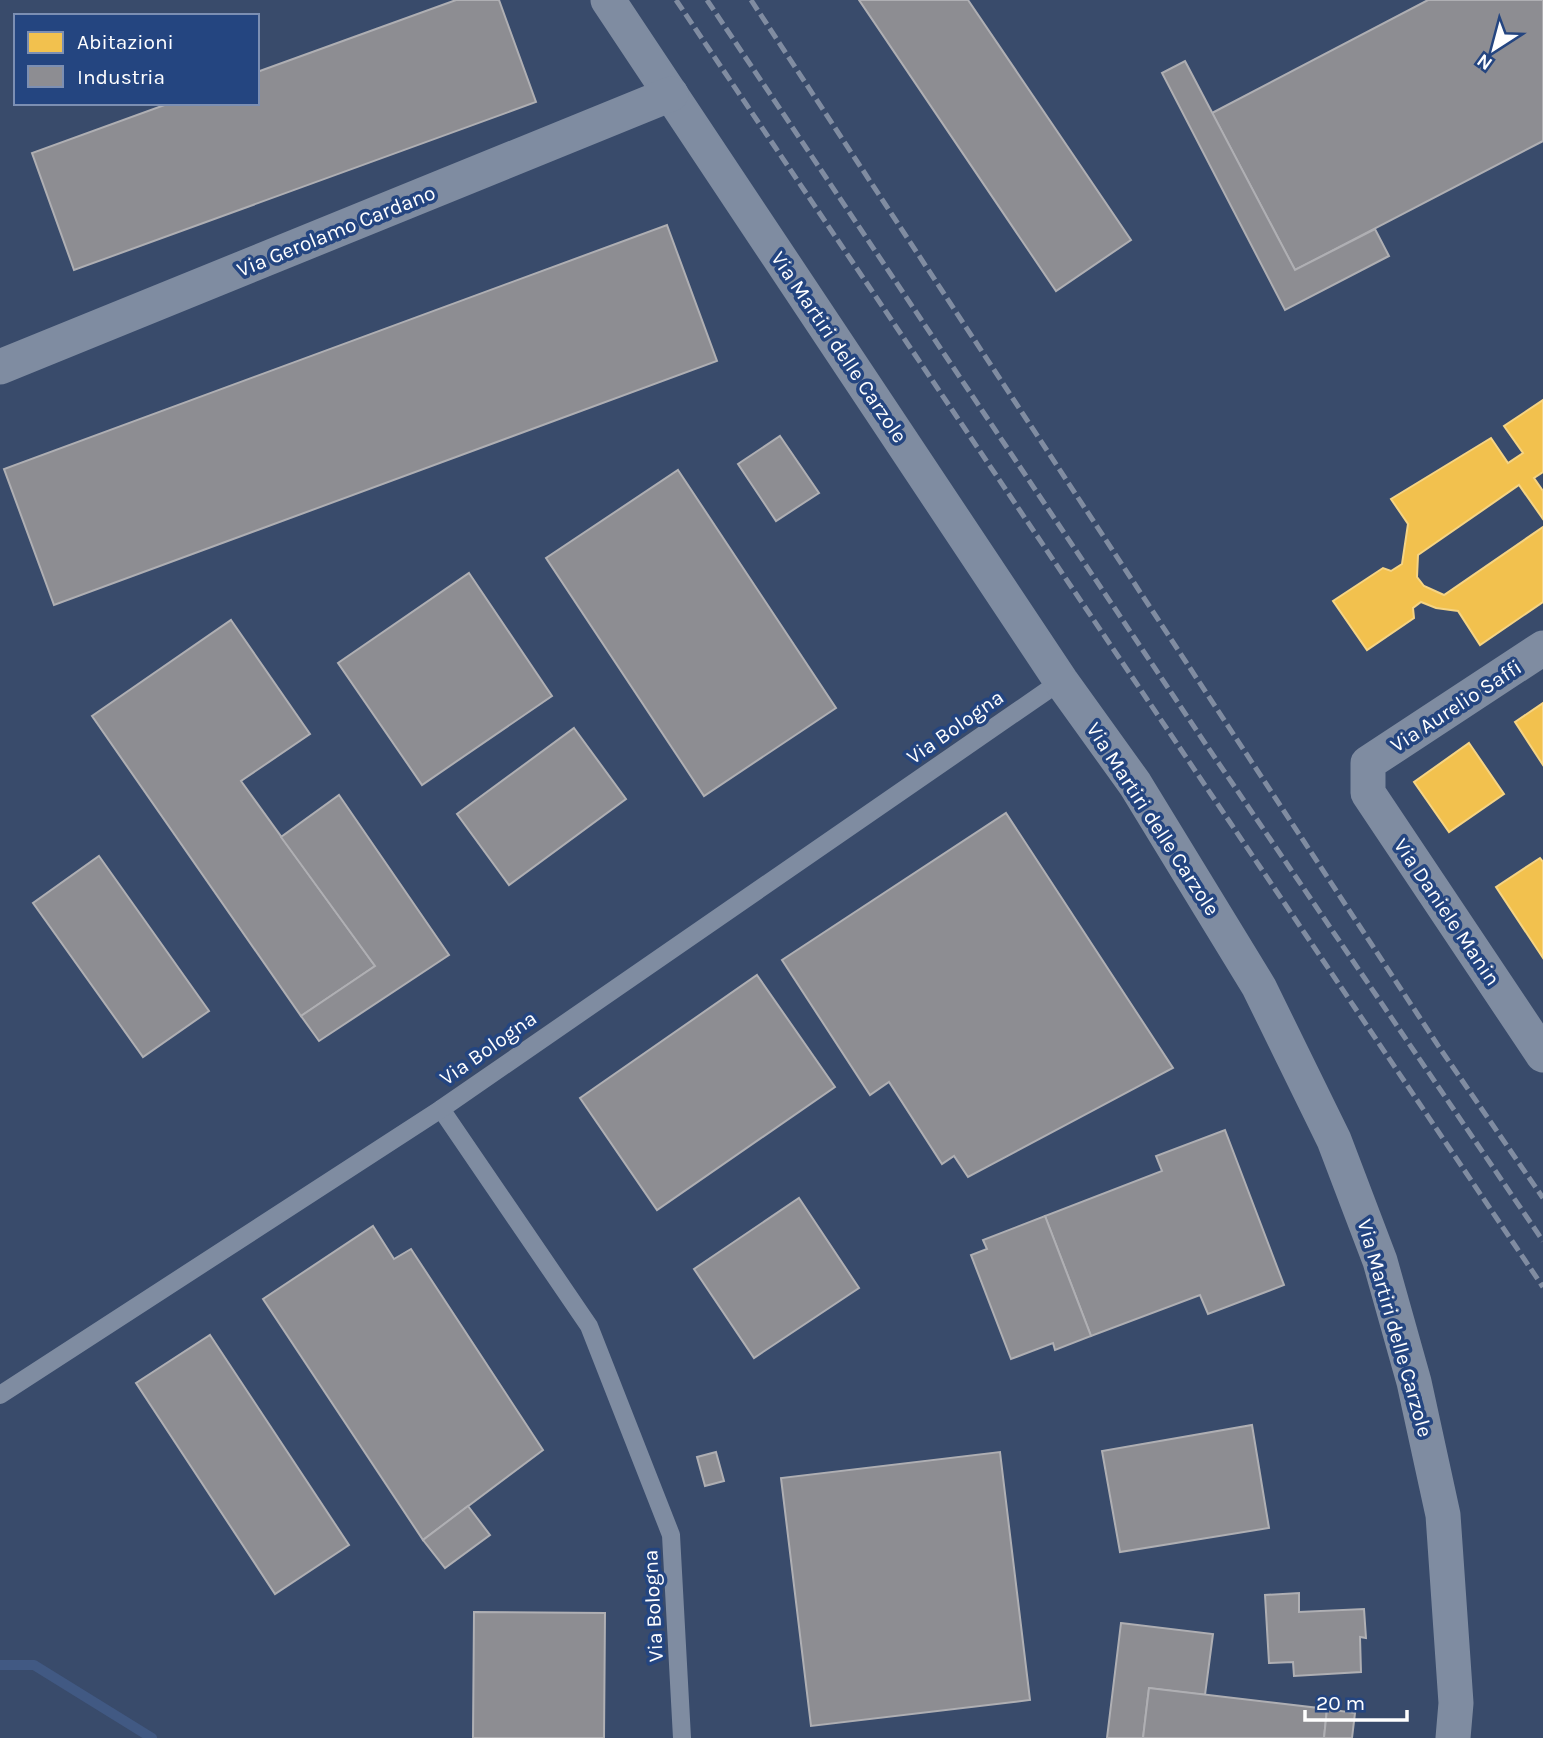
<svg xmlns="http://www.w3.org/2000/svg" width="1543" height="1738" viewBox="0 0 1543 1738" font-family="Karla,sans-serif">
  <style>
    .homes { fill: #f2c14e; stroke: #f6d483; stroke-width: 2 }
    .industry { fill: #8d8d92; stroke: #afafb3; stroke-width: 2 }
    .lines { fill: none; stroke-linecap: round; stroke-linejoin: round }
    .stream { stroke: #415983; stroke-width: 10 }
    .service { stroke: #7f8ca1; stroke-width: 18 }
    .minor { stroke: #7f8ca1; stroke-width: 35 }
    .rail { stroke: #808ca1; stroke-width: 5; stroke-dasharray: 12 5; stroke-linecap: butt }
    .labels { text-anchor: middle; stroke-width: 7; stroke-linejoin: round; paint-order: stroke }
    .street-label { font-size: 21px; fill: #fff; stroke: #244580 }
  </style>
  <rect width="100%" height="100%" fill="#394b6b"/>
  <g class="homes">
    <polygon points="1543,400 1543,472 1534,478 1543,491 1543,519 1519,485 1418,555 1417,577 1424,586 1444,595 1543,527 1543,602 1480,645 1458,611 1436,608 1421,602 1413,608 1414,618 1367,650 1333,601 1383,568 1391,571 1402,564 1408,524 1391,499 1491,438 1508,463 1523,453 1504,426"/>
    <polygon points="1543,703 1543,765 1515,722"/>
    <polygon points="1469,743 1504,794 1449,832 1414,782"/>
    <polygon points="1540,858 1543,862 1543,958 1496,887"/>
  </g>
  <g class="industry">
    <polygon points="456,0 499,0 536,102 74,270 32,153 170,103 257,103 257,72"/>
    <polygon points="859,0 968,0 1131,240 1056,291"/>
    <polygon points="1428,0 1543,0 1543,141 1295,270 1212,113"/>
    <polygon points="1185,61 1295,270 1375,229 1389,256 1285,310 1162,73"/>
    <polygon points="667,225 717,361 54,605 4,469"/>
    <polygon points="780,436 819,493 776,521 738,464"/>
    <polygon points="678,470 836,708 704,796 546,558"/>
    <polygon points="469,573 552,696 422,785 338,663"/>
    <polygon points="231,620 310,734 241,781 375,966 301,1016 92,716"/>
    <polygon points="574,728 626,799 509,885 457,814"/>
    <polygon points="339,795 449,955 319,1041 301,1016 375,966 281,837"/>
    <polygon points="1006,813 1173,1068 968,1177 954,1156 942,1164 889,1082 870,1095 782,960"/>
    <polygon points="99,856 209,1011 143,1057 33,903"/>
    <polygon points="757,975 835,1087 657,1210 580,1098"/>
    <polygon points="1225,1130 1284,1285 1208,1314 1200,1295 1091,1336 1045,1216 1162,1171 1156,1156"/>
    <polygon points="799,1198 859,1288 754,1358 694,1269"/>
    <polygon points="1045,1216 1091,1336 1055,1350 1053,1343 1011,1359 971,1255 987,1249 983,1240"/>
    <polygon points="373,1226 394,1259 411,1249 543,1450 423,1540 263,1299"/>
    <polygon points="210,1335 349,1545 275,1594 136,1383"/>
    <polygon points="1252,1425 1269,1528 1120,1552 1102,1451"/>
    <polygon points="716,1452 724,1481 705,1486 697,1457"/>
    <polygon points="1000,1452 1030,1700 811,1726 781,1478"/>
    <polygon points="468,1506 490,1535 445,1568 423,1540"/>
    <polygon points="1299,1593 1299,1612 1364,1609 1366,1638 1360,1637 1361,1672 1294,1676 1293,1662 1269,1663 1265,1595"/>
    <polygon points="474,1612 605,1613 604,1738 473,1738"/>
    <polygon points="1121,1623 1213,1634 1205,1695 1149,1688 1143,1738 1107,1738"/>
    <polygon points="1149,1688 1327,1709 1324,1738 1143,1738"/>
    <polygon points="1327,1709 1355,1713 1352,1738 1324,1738"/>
  </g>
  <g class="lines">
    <polyline class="stream" points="0,1665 34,1665 152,1738"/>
    <g class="service">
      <polyline points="441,1109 589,1326 671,1535 682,1738"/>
      <polyline points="0,1395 441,1109 1061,681"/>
    </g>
    <g class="minor">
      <polyline points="608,0 1061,681 1135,784 1259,987 1334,1140 1380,1261 1414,1382 1443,1515 1456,1703 1453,1738"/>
      <polyline points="0,367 671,94"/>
      <polyline points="1543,648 1368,763 1368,793 1543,1055"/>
    </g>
    <g class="rail">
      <polyline points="676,0 1543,1287"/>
      <polyline points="707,0 1207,746 1543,1241"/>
      <polyline points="751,0 1439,1047 1543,1198"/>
    </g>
  </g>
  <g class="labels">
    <g class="street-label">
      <text transform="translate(336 231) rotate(-22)" y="7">Via Gerolamo Cardano</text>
      <text transform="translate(839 347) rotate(56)" y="7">Via Martiri delle Carzole</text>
      <text transform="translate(1456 706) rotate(-33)" y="7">Via Aurelio Saffi</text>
      <text transform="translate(955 727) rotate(-35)" y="7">Via Bologna</text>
      <text transform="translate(1153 819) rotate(57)" y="7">Via Martiri delle Carzole</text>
      <text transform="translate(1447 912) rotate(56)" y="7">Via Daniele Manin</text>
      <text transform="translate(488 1048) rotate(-35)" y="7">Via Bologna</text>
      <text transform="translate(1395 1328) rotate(74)" y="7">Via Martiri delle Carzole</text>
      <text transform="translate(653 1606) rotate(-93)" y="7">Via Bologna</text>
    </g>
  </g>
  <rect x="14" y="14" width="245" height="91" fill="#244580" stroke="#7c8fb3" stroke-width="2"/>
  <rect x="28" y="32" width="35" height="21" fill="#f2c14e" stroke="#7c8fb3" stroke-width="2"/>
  <text x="77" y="49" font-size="21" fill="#ffffff">Abitazioni</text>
  <rect x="28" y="66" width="35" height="21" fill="#8d8d92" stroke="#7c8fb3" stroke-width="2"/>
  <text x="77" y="84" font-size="21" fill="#ffffff">Industria</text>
  <g transform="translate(1494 49) rotate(216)" stroke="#244580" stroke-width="5" paint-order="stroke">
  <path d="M0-5L12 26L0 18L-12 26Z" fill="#ffffff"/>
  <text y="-10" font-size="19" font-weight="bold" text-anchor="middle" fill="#ffffff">N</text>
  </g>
  <path d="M1305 1710v10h102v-10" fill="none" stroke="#ffffff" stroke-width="3.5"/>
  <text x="1316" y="1710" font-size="21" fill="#ffffff" stroke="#244580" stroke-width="5" paint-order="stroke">20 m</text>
</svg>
